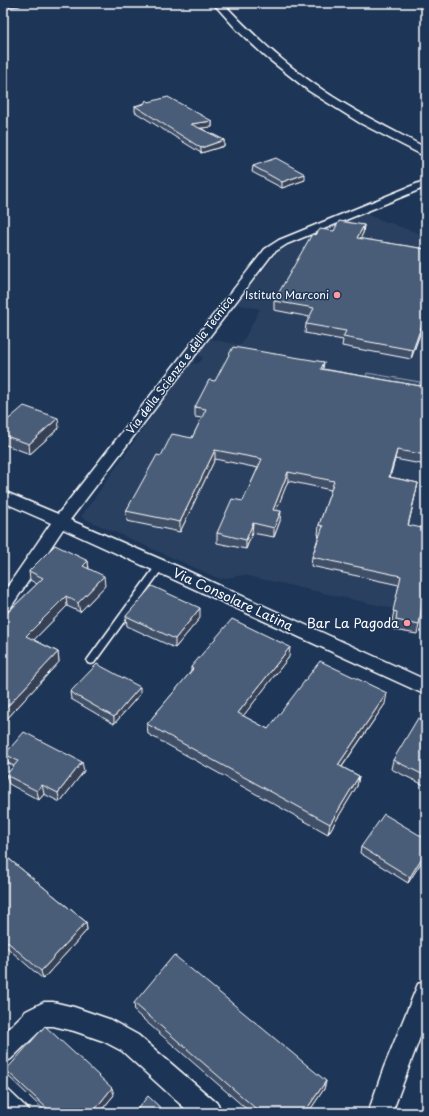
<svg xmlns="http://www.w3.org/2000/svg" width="429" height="1116" viewBox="0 0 429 1116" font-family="'Playpen Sans',sans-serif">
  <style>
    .built { fill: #2a4161 }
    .green { fill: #364b69; stroke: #9aa5b4 }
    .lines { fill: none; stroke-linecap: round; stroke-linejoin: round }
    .lane-casing { stroke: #fff; stroke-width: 3 }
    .street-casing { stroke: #fff; stroke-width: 3 }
    .secondary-casing { stroke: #fff; stroke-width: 3 }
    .lane { fill: #1d3557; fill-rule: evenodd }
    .street { fill: #1d3557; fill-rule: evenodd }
    .secondary { fill: #1d3557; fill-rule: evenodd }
    .wall { fill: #405068; stroke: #fff }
    .shaded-wall { fill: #344155; stroke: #fff }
    .building { fill: #4a5d79; stroke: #fff }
    .poi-dot { fill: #ff9aa2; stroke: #1d3557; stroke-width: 1.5 }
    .labels { text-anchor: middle; stroke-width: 3; stroke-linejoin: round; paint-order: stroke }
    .far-poi-label { font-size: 11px; fill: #fff; stroke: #1d3557; text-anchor: end }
    .far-street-label { font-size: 11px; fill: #fff; stroke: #1d3557 }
    .street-label { font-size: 13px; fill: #fff; stroke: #1d3557 }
    .poi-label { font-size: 13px; fill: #fff; stroke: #1d3557; text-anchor: end }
  </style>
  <rect width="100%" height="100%" fill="#1d3557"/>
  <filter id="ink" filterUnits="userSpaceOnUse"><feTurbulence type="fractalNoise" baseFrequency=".025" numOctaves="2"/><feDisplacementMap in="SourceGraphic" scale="8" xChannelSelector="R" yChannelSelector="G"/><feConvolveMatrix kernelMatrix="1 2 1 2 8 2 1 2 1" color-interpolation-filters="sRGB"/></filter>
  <g filter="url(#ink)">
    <polygon class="built" points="365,214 426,236 426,616 244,575 220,579 81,517 189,364 199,363 203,358 198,354 210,339 241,345 260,309 236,304 279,250"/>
    <polygon class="green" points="367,373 420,382 416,394 363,385"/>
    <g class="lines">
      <g class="lane-casing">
        <g id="lane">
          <polygon points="160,563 164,566 163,568 94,663 91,664 88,663 87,661 88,659 157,564"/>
          <polygon points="3,1087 7,1089 28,1109 30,1113 15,1113 3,1102"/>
        </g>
      </g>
      <g class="street-casing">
        <g id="street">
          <polygon points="3,3 23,3 19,5 3,7"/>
          <polygon points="426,180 426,187 287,244 273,253 70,520 181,568 426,680 426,695 63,529 9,610 3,612 3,593 51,523 3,502 3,491 58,514 265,249 279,240"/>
          <polygon points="426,981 426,1021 392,1113 368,1113 384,1067 418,984"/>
          <polygon points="44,1002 53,1002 74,1007 109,1019 138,1035 218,1104 221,1113 190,1113 122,1051 103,1041 74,1031 53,1026 45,1026 11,1059 3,1063 3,1034 26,1011"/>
        </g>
      </g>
      <g class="secondary-casing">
        <path id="secondary" d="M213,3H223C252,34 282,62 317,86C351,110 389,128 426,148V157L360,123L309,91L266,57L239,32Z"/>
      </g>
      <use href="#lane" class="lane"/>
      <use href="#street" class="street"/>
      <use href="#secondary" class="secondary"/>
    </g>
    <g class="wall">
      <polygon points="149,102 212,121 212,127 200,128 224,140 224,146 201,153 135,112 135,106"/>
      <polygon points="253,166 305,180 282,188 252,172"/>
      <polygon points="364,225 363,233 360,239 426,249 426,317 411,359 342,346 343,340 305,333 306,324 310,317 274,310 274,301 334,231"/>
      <polygon points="324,362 323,369 426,387 426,465 395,459 390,477 418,483 408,525 422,604 419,625 417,634 394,630 395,622 392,621 399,585 311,566 312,557 319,535 318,535 319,525 331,490 288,481 276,510 280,521 274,537 252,533 246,549 217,543 217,533 243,501 258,468 215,459 180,532 127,521 126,511 161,456 192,438 202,418 195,417 195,407 215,381"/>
      <polygon points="3,424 59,428 30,454 3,444"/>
      <polygon points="88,561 89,569 105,586 80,612 67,606 34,640 58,652 59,662 4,722 3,721 3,617 37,584 30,580 29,571"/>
      <polygon points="126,616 200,618 175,648 127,626"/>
      <polygon points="289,657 243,716 268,729 385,704 342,767 359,776 357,786 328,834 148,734 147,724 191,672 191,667"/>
      <polygon points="70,692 140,694 114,724 71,699"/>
      <polygon points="426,722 426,786 391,769 393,760"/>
      <polygon points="5,754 84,771 60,802 44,794 39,800 9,784 6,775 14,766 8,763"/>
      <polygon points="426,839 426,855 408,883 360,853 361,847"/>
      <polygon points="3,854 86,922 87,930 43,979 3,944"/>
      <polygon points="134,1003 326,1081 324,1089 308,1113 251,1113 135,1012"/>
      <polygon points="6,1070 114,1095 99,1113 47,1113 9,1077"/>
    </g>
    <g class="shaded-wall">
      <polygon points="212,121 212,127 192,129 191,124"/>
      <polygon points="224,140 224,146 201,153 201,148"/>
      <polygon points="305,174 305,180 282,188 282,182"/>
      <polygon points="364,225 363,233 356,247 357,238"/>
      <polygon points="426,313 426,317 411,359 413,350"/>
      <polygon points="58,418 59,428 30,454 29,444"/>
      <polygon points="215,450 215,459 180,532 180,522"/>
      <polygon points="397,450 395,459 387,487 389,477"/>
      <polygon points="288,472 288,481 273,519 273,510"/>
      <polygon points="418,483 416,492 406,535 408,525"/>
      <polygon points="281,511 280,521 274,537 274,528"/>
      <polygon points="253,523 252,533 246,549 246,540"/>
      <polygon points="88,561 89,571 83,566"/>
      <polygon points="104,576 105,586 80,612 78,603"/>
      <polygon points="66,596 67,606 28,646 26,636"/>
      <polygon points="200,608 200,618 175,648 175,639"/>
      <polygon points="290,647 289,657 237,724 238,713"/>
      <polygon points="58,652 59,662 4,722 3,719 3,711"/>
      <polygon points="140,687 140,694 114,724 114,717"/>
      <polygon points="387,693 385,704 336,775 338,765"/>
      <polygon points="82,762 84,771 60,802 58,793"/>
      <polygon points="359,776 357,786 328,834 330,824"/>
      <polygon points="42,785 44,794 39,800 37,791"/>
      <polygon points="426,851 426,855 408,883 410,877"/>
      <polygon points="86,922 87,930 43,979 41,971"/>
      <polygon points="326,1081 324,1089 308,1113 304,1113"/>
      <polygon points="112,1088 114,1095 99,1113 92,1113"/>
    </g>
    <g class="building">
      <polygon points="168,97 212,121 191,124 224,140 201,148 135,106 144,104 146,100 149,102"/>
      <polygon points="276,158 305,174 282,182 253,166"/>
      <polygon points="339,221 364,225 357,238 426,249 426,313 413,350 343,337 346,331 306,324 314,308 274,301 312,234 316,235 320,229 334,231"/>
      <polygon points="233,347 324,362 321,369 426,387 426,455 397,450 389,477 418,483 408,525 426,529 426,585 422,604 419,625 396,620 397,612 393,611 401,576 312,557 323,526 319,525 334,481 288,472 273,510 281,511 274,528 253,523 246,540 217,533 232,499 243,501 262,459 215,450 180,522 126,511 157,455 161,456 172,434 192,438 206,409 195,407 209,380 215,381"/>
      <polygon points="24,406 58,418 29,444 3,435 3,424"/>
      <polygon points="55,545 88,561 83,566 104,576 78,603 66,596 26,636 58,652 3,711 3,632 4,631 3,630 3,617 43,578 29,571"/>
      <polygon points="152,586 200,608 175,639 126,616"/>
      <polygon points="232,619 290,647 238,713 268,729 320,661 387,693 338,765 359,776 330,824 147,724 193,669 191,667"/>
      <polygon points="97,664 140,687 114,717 70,692"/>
      <polygon points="418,718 426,722 426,776 393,760"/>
      <polygon points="24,732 82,762 58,793 42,785 37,791 6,775 18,761 5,754"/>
      <polygon points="384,814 426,839 426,851 410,877 361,847"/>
      <polygon points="3,854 86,922 41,971 3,938"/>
      <polygon points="174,955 326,1081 304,1113 261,1113 134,1003"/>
      <polygon points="45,1026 112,1088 92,1113 52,1113 6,1070"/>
      <polygon points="148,1096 166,1113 134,1113"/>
    </g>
  </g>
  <g class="poi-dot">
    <circle cx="337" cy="295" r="4"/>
    <circle cx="407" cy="623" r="4"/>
  </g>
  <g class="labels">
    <g class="far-poi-label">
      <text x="329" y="299">Istituto Marconi</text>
    </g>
    <g class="far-street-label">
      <text transform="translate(180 365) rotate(-53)" y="4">Via della Scienza e della Tecnica</text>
    </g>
    <g class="street-label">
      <text transform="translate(233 599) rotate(25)" y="5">Via Consolare Latina</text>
    </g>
    <g class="poi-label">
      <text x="399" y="628">Bar La Pagoda</text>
    </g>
  </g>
  <rect width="429" height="1116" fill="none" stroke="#1d3557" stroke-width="16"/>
  <rect x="8" y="8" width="413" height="1100" fill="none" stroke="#fff" stroke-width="1.5" filter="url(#ink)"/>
</svg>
